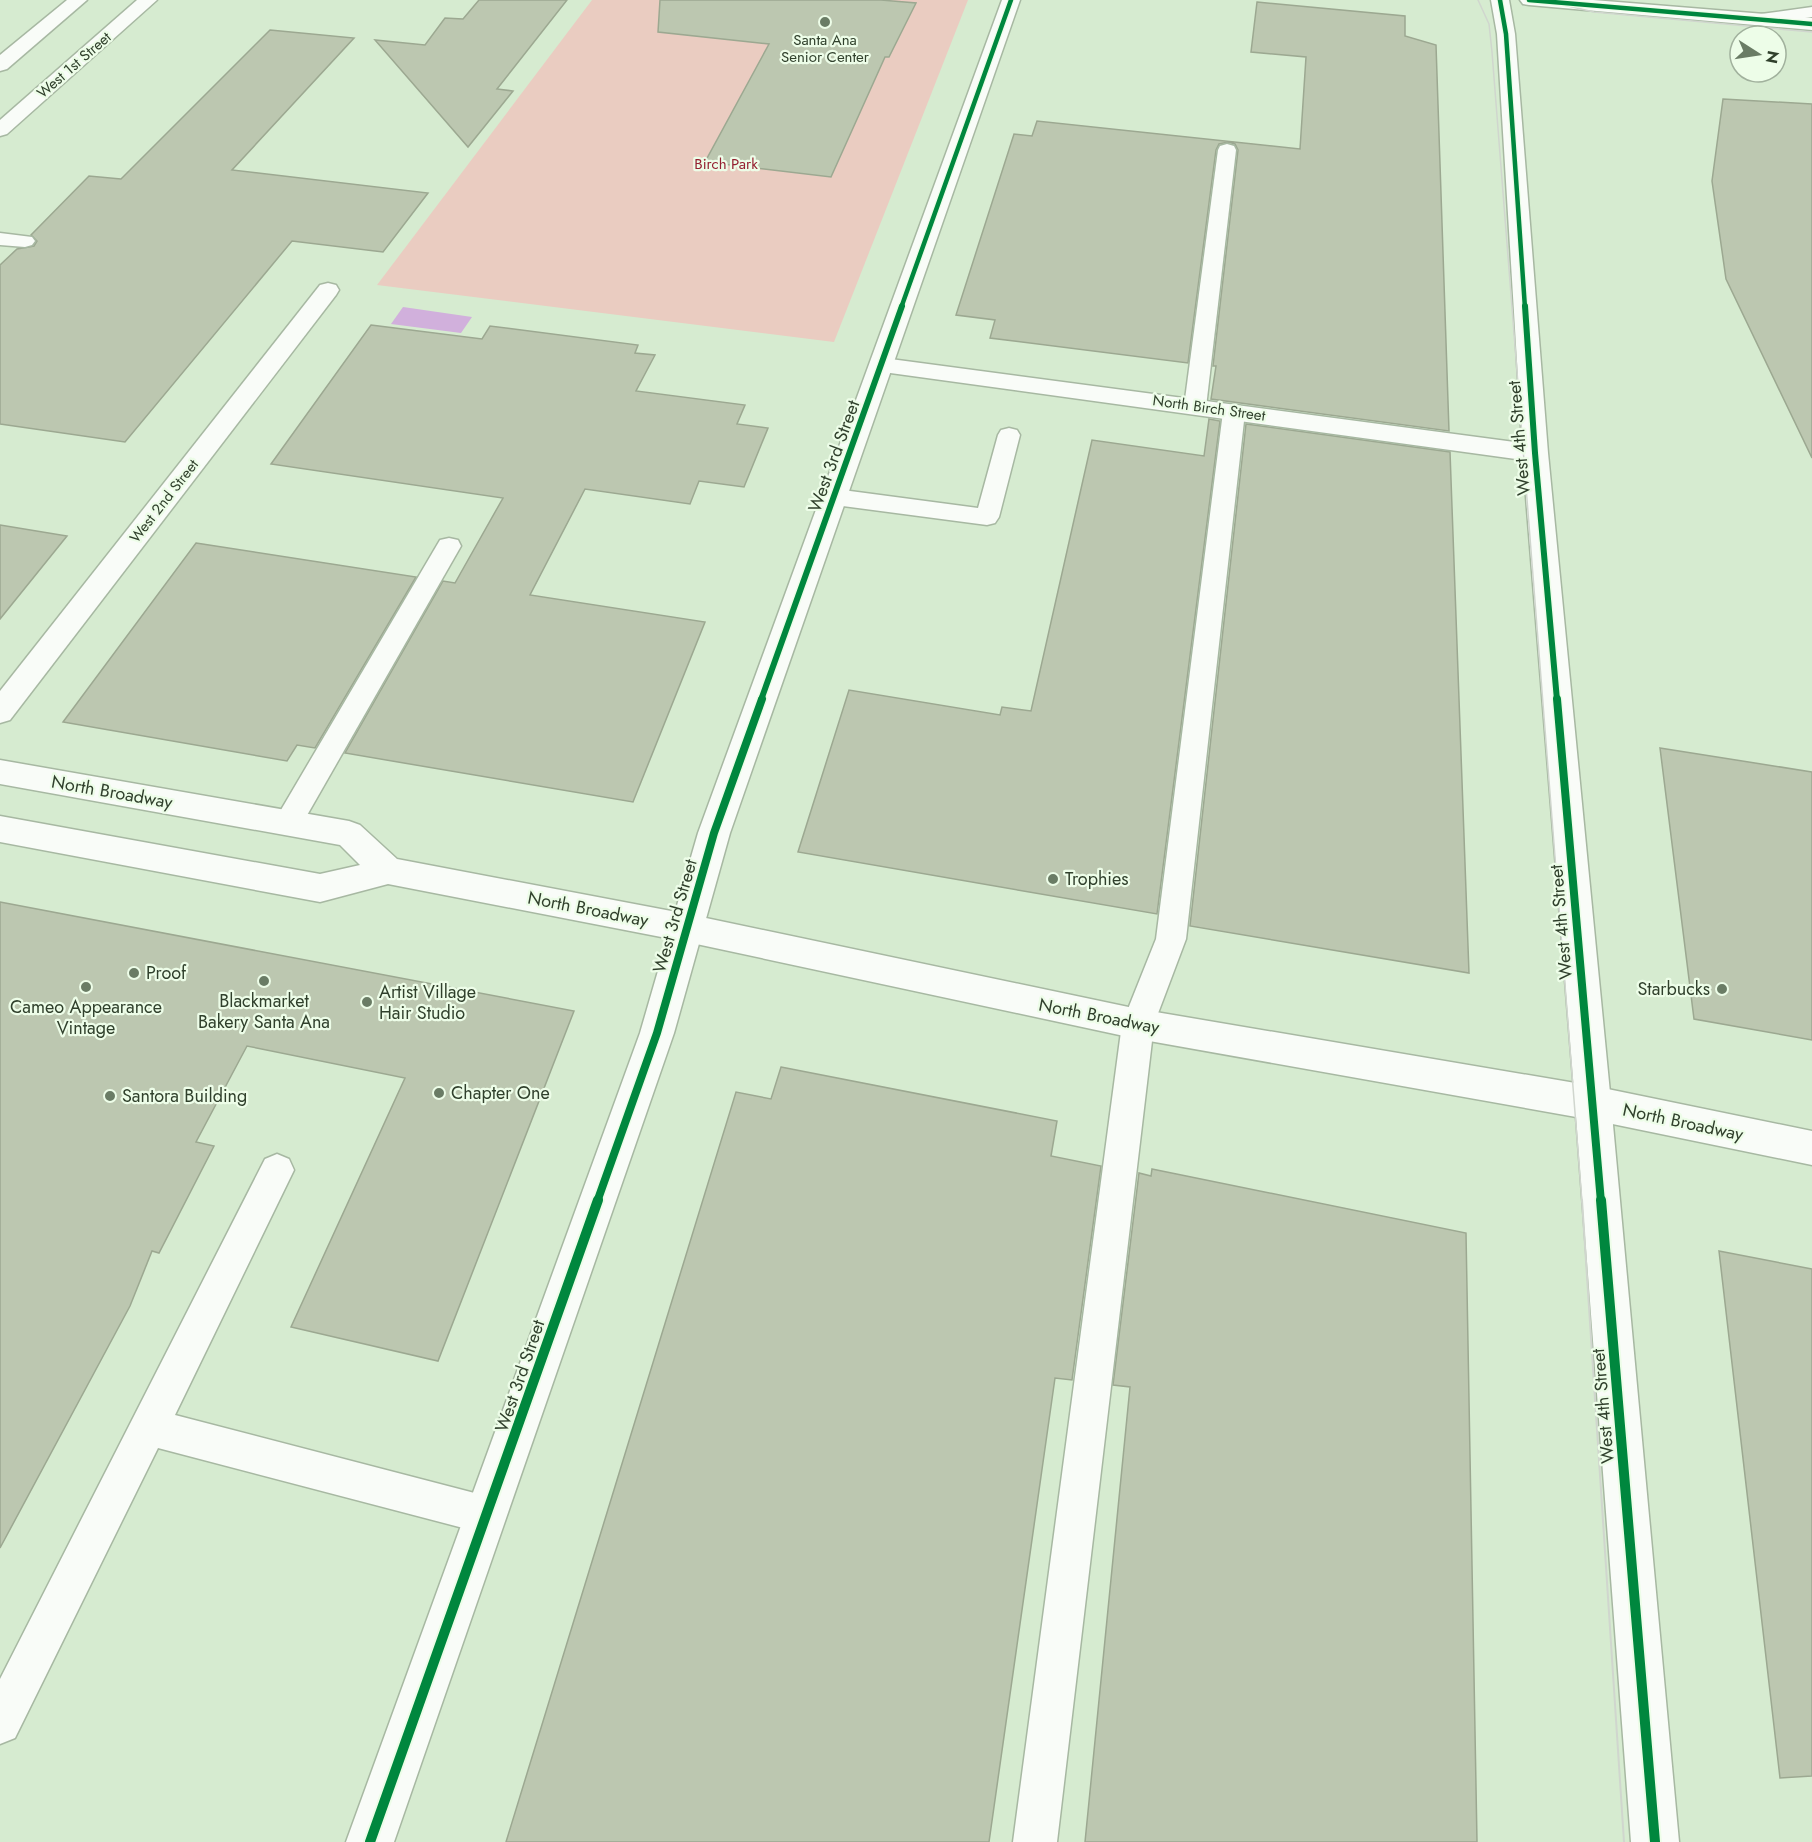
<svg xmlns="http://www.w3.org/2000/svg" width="1812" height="1842" viewBox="0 0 1812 1842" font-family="Jost,sans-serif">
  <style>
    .green { fill: #eaccc1 }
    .water { fill: #d1b0dc }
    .building { fill: #bcc7b0; stroke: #9ca891; stroke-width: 1.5 }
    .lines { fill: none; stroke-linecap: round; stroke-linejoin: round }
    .service-casing { stroke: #a7b8a2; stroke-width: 3 }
    .minor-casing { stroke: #a7b8a2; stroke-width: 3 }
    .tertiary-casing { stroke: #a7b8a2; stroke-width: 3 }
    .secondary-casing { stroke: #a7b8a2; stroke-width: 3 }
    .service { fill: #f9fcf8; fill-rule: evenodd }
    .minor { fill: #f9fcf8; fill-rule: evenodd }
    .tertiary { fill: #f9fcf8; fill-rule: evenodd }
    .secondary { fill: #f9fcf8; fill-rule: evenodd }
    .tram-far1 { stroke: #d0d6ce; stroke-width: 1.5 }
    .tram { stroke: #d0d6ce; stroke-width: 2 }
    .cycleway-far3-casing { stroke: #edfde8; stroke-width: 7 }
    .cycleway-far2-casing { stroke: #edfde8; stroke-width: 9 }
    .cycleway-far1-casing { stroke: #edfde8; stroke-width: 11 }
    .cycleway-casing { stroke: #edfde8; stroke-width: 14 }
    .cycleway-far3 { stroke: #00873e; stroke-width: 4.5 }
    .cycleway-far2 { stroke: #00873e; stroke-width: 6 }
    .cycleway-far1 { stroke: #00873e; stroke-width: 8 }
    .cycleway { stroke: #00873e; stroke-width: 10 }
    .poi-dot { fill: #6a7c65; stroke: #edfde8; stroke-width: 2 }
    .labels { text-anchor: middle; stroke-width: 4.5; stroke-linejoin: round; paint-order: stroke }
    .far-poi-label { font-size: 15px; fill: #30402c; stroke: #edfde8 }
    .far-street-label { font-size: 15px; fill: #30402c; stroke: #edfde8 }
    .far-park-label { font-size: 15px; fill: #952031; stroke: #edfde8 }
    .street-label { font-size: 18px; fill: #30402c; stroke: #edfde8 }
    .poi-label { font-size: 18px; fill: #30402c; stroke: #edfde8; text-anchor: start }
  </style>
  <rect width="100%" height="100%" fill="#d6ebd0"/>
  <polygon class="green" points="592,0 968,0 834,342 377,285"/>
  <polygon class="water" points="403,307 472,317 461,333 391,324"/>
  <g class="building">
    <polygon points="479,0 567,0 497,89 513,91 468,147 375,40 425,45 445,18 463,19"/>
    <polygon points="660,0 881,0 916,3 889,57 885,57 831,177 705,162 769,44 658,32"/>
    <polygon points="1257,2 1405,16 1405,36 1436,45 1449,431 1211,399 1216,366 1213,366 1238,150 1235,144 1228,142 1219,144 1216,150 1188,363 990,338 995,320 956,315 1014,134 1032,136 1037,121 1300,149 1306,57 1251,52"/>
    <polygon points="270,30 354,38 232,170 428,193 383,252 292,241 125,442 0,424 0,265 17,249 34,246 37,241 31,235 89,176 121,179"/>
    <polygon points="1723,99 1812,104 1812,458 1726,279 1712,181"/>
    <polygon points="371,325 482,339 490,326 638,345 635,353 655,355 636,391 745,405 737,424 768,428 744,487 699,481 690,504 585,489 530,595 705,622 633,802 345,753 443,581 455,583 503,498 271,464"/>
    <polygon points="1209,419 1220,421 1157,914 798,852 849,690 1000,715 1002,707 1031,711 1092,440 1204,456"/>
    <polygon points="1246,424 1450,452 1469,973 1190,926"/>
    <polygon points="0,525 67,536 0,619"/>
    <polygon points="196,543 416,577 315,748 297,745 287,761 63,722"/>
    <polygon points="1660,748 1812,772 1812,1040 1694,1019"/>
    <polygon points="0,902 574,1011 438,1361 291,1327 405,1078 247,1046 196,1142 214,1146 159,1253 152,1251 130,1306 0,1548"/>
    <polygon points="781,1067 1057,1121 1051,1156 1101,1166 1072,1380 1055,1378 989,1842 506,1842 736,1092 771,1099"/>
    <polygon points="1152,1169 1466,1233 1477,1842 1085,1842 1130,1387 1113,1385 1139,1173 1151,1176"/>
    <polygon points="1719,1251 1812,1269 1812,1776 1780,1778"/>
  </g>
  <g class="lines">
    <g class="service-casing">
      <g id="service">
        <polygon points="1227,144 1234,146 1236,150 1206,407 1203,412 1195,414 1187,412 1184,407 1218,150 1220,146"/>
        <polygon points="0,233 32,237 35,241 32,245 25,247 0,245"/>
        <polygon points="1234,405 1242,407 1245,412 1186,939 1154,1024 1057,1842 1013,1842 1122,1024 1156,939 1223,412 1226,407"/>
        <polygon points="1009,428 1017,430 1020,435 999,517 995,523 987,525 835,505 827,503 823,497 827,491 835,489 978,508 998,435 1001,430"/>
        <polygon points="449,538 458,540 461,546 298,831 288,835 278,831 274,823 278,815 440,540"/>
        <polygon points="277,1154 289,1159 294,1170 175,1415 486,1496 500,1501 505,1515 500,1529 486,1534 158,1448 15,1738 0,1744 0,1679 265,1159"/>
      </g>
    </g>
    <g class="minor-casing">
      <g id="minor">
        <polygon points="1491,0 1509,0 1515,34 1548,453 1611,1103 1679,1842 1631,1842 1575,1103 1523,460 883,372 875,370 871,365 875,360 883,358 1522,443 1497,34"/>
        <polygon points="328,283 336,285 339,290 336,295 10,720 0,723 0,691 320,285"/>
      </g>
    </g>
    <g class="tertiary-casing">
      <g id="tertiary">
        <polygon points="1002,0 1020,0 730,833 674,1033 394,1842 346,1842 640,1033 698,833"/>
        <polygon points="1520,0 1593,0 1812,18 1812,30 1529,5 1523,4"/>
      </g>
    </g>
    <g class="secondary-casing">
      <g id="secondary">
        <polygon points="67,0 87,0 7,69 0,71 0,55"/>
        <polygon points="137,0 157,0 7,134 0,136 0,120"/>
        <polygon points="1812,7 1812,17 1761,24 1755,23 1752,19 1755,15 1761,14"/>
        <polygon points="0,760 349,821 360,825 397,859 687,914 1138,1009 1593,1086 1812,1131 1812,1165 1593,1120 1138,1039 687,942 388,884 320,902 0,842 0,816 320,874 360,865 340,845 0,784"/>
      </g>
    </g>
    <use href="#service" class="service"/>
    <use href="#minor" class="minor"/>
    <use href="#tertiary" class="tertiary"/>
    <use href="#secondary" class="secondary"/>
    <g class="tram-far1">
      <polyline points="1478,0 1489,24 1492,52 1582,1202"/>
      <polyline points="1542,0 1594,12 1812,32"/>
    </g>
    <polyline class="tram" points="1582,1200 1624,1842"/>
    <g class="cycleway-far3-casing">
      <g id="cycleway-far3">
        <polyline points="1500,0 1506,34 1525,308"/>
        <polyline points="1529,0 1812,24"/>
        <polyline points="901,308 1011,0"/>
      </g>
    </g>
    <g class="cycleway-far2-casing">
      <g id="cycleway-far2">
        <polyline points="1525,306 1535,453 1557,700"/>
        <polyline points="761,700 902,306"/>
      </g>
    </g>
    <g class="cycleway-far1-casing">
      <g id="cycleway-far1">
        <polyline points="1557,699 1601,1202"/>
        <polyline points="597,1202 657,1033 714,833 762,699"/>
      </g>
    </g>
    <g class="cycleway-casing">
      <g id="cycleway">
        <polyline points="1601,1200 1655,1842"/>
        <polyline points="370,1842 598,1200"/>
      </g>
    </g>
    <use href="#cycleway-far3" class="cycleway-far3"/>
    <use href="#cycleway-far2" class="cycleway-far2"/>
    <use href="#cycleway-far1" class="cycleway-far1"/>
    <use href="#cycleway" class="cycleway"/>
  </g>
  <g class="poi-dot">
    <circle cx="825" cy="22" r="6"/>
    <circle cx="1053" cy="879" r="6"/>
    <circle cx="134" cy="973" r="6"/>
    <circle cx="264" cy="981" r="6"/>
    <circle cx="86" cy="987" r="6"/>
    <circle cx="1722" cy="989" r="6"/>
    <circle cx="367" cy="1002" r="6"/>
    <circle cx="439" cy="1093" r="6"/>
    <circle cx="110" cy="1096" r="6"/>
  </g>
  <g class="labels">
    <g class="far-poi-label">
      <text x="825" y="45">Santa Ana<tspan x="825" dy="17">Senior Center</tspan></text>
    </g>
    <g class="far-street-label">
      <text transform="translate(74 65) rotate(-41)" y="5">West 1st Street</text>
      <text transform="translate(1209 408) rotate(8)" y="5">North Birch Street</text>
      <text transform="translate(164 501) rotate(-52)" y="5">West 2nd Street</text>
    </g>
    <g class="far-park-label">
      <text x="726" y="169">Birch Park</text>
    </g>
    <g class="street-label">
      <text transform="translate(1519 438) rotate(-95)" y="6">West 4th Street</text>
      <text transform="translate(834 456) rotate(-70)" y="6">West 3rd Street</text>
      <text transform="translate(112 792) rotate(10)" y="6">North Broadway</text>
      <text transform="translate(588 909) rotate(11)" y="6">North Broadway</text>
      <text transform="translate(675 916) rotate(-74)" y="6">West 3rd Street</text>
      <text transform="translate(1561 922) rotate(-95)" y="6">West 4th Street</text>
      <text transform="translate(1099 1016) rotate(11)" y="6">North Broadway</text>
      <text transform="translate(1683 1122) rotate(12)" y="6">North Broadway</text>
      <text transform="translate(520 1376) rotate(-71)" y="6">West 3rd Street</text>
      <text transform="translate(1603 1406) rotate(-95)" y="6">West 4th Street</text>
    </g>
    <g class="poi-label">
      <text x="1065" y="885">Trophies</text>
      <text x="146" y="979">Proof</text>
      <text x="1710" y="995" text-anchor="end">Starbucks</text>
      <text x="379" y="998">Artist Village<tspan x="379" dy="21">Hair Studio</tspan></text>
      <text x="264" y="1007" text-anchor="middle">Blackmarket<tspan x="264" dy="21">Bakery Santa Ana</tspan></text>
      <text x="86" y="1013" text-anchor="middle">Cameo Appearance<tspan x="86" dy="21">Vintage</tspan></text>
      <text x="451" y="1099">Chapter One</text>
      <text x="122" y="1102">Santora Building</text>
    </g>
  </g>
  <g transform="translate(1758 54) rotate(102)"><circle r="28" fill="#edfde8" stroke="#a1b19d" stroke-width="1.5"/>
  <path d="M0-4.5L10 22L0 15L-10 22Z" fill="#6a7c65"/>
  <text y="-9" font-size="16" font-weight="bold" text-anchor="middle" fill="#30402c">N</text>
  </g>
</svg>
